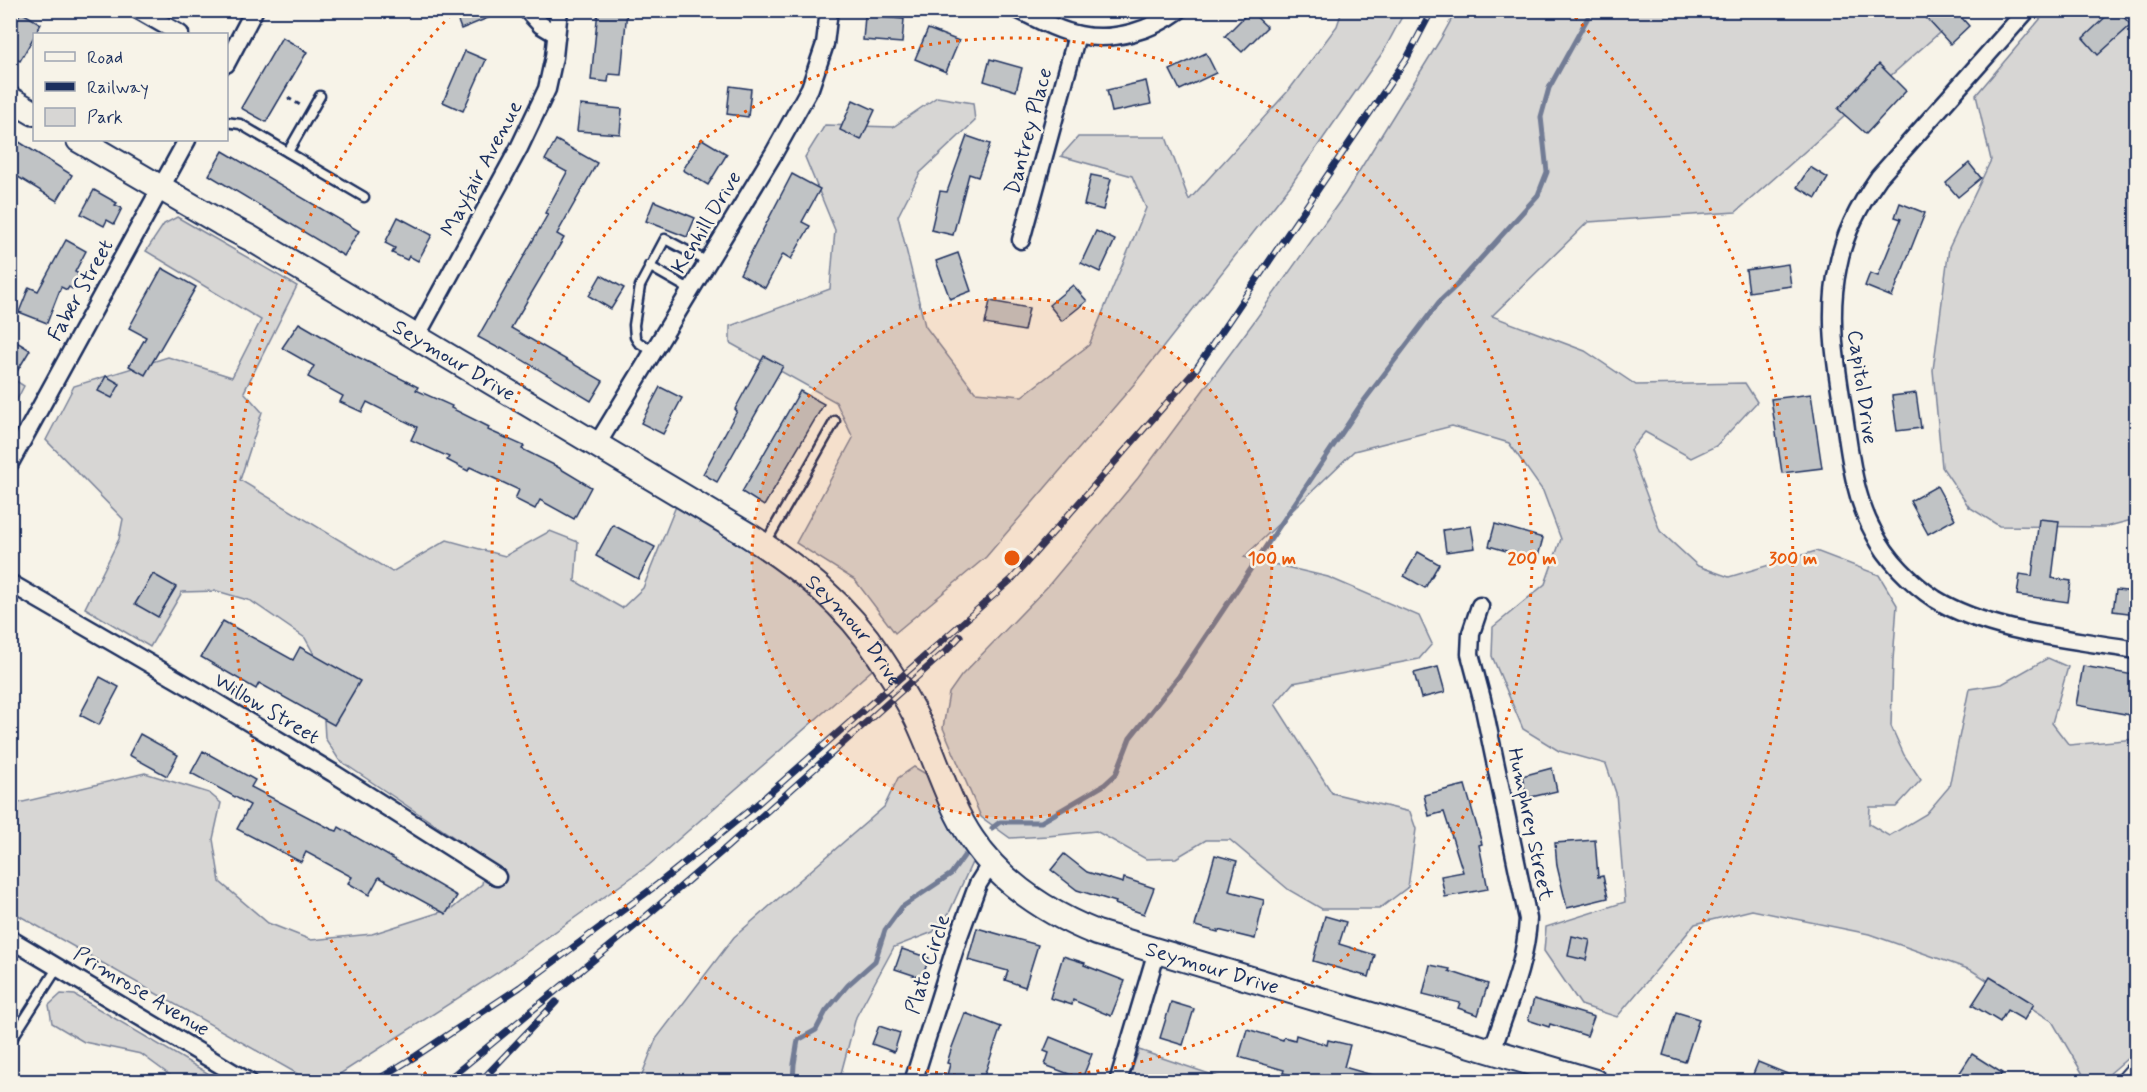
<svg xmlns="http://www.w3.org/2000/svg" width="2147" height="1092" viewBox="0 0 2147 1092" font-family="Mynerve,sans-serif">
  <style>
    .green { fill: #d7d6d4; stroke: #798299; stroke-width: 1.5 }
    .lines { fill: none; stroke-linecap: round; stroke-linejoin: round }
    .stream { stroke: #727c95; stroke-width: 5 }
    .building { fill: #c0c3c5; stroke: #1b2f5e; stroke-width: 1.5 }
    .lane-casing { stroke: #1b2f5e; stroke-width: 13 }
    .street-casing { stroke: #1b2f5e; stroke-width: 21 }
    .secondary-casing { stroke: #1b2f5e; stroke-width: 28 }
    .path { stroke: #1b2f5e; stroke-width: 3; stroke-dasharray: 4.5 4.5; stroke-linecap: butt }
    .lane { stroke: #f7f3e8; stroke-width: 8 }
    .street { stroke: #f7f3e8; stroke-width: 16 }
    .secondary { stroke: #f7f3e8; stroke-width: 24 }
    .rail-casing { stroke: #1b2f5e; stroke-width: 7 }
    .rail { stroke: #f7f3e8; stroke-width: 4.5; stroke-dasharray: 14; stroke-linecap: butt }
    .ring { fill: none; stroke: #e8590c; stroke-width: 3; stroke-dasharray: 3 6 }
    .labels { text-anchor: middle; stroke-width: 5; stroke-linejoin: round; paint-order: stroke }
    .street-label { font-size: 21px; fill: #1b2f5e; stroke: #f7f3e8 }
    .centre { fill: #e8590c; stroke: #f7f3e8; stroke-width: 3 }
    .ring-label { font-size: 18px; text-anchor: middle; font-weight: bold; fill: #e8590c; stroke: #f7f3e8; stroke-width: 5; stroke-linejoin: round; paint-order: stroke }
  </style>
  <rect width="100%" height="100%" fill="#f7f3e8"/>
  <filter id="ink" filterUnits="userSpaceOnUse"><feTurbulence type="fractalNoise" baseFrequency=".0167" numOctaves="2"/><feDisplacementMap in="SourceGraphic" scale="12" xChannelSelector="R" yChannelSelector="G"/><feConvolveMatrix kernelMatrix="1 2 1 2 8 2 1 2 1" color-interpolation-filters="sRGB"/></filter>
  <g filter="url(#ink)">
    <g class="green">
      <polygon points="1342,11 1405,11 1383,52 1290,186 1135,383 986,557 895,633 855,580 796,543 853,438 836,402 730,343 730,326 830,289 835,230 805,157 825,125 893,127 937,97 973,103 975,121 920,173 898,216 925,326 975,392 1022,396 1089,345 1146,208 1132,176 1061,156 1078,137 1166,137 1189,200 1289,90 1337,26"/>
      <polygon points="1456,11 1964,11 1736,212 1588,222 1492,316 1585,351 1636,385 1745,383 1757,402 1716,446 1691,458 1645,432 1630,450 1660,531 1698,566 1729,577 1816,551 1879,575 1897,605 1893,660 1891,726 1904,755 1921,780 1896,807 1870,807 1869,824 1889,836 1926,814 1949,787 1969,689 2002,684 2048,658 2068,667 2052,723 2069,745 2136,739 2136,1051 2101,1081 2084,1076 2052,1021 1971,970 1869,934 1752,910 1695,924 1617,1017 1581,1005 1544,951 1546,927 1625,902 1616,793 1606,764 1559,751 1523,729 1492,656 1493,627 1545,584 1561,539 1543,491 1509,443 1452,426 1354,451 1244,557 1328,577 1419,616 1432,644 1419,659 1293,683 1275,704 1332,793 1410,812 1416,829 1408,887 1379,909 1322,909 1289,890 1230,840 1206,840 1176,858 1146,859 1096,831 1048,836 1010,838 981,817 943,728 949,693 961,676 1048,586 1138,478 1253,323 1345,194 1440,40"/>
      <polygon points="2047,11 2136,11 2136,519 2105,527 1999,526 1969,507 1942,467 1933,370 1949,248 1991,160 1976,95"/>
      <path d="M177,217L297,286L244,392L262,412L240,480L392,572L447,540L505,556L550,531L578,542L575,581L622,608L643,588L676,506C739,546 810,582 856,642C862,651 867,661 872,670L649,865L497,973L329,1081H310L11,911L10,805L145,773L209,793L221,803L213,839L220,882L268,923L311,940L372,934L453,908L482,884L486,859L339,760L325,738L321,667L305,638L251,601L217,591L182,592L150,647L85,608L119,539L123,519L46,440L74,386L168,357L232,377L261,320L146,251L164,224Z"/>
      <polygon points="10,377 24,386 13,407 11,406"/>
      <polygon points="914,767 926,774 952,824 974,858 949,913 933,932 894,947 856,1017 839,1081 639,1082 656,1039 734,937 884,807 898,778"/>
      <polygon points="61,994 75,995 221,1081 178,1081 141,1054 84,1042 52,1023 49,1005"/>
      <polygon points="1139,1050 1230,1081 1128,1081"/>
    </g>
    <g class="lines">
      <g class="stream">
        <polyline points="992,828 1000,822 1041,822 1104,785 1116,774 1130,738 1179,676 1360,406 1439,302 1457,285 1538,195 1547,172 1541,117 1549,88 1592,10"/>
        <polyline points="793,1082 794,1064 798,1040 816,1030 826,1011 848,985 875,961 885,930 902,907 951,874 964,856"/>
      </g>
    </g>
    <g class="building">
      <polygon points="454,10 505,10 505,11 461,29"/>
      <polygon points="598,10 627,10 621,75 609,74 608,82 591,80"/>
      <polygon points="1919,10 1955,10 1969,26 1950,44"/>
      <polygon points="2113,10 2117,10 2131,25 2098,55 2083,38"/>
      <polygon points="1250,11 1267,27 1242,52 1225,36"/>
      <polygon points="21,12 41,24 20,61 10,56 10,30"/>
      <polygon points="865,16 904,19 902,43 863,40"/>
      <polygon points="928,29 959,41 946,72 915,59"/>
      <polygon points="282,37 307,52 266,122 241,108"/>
      <polygon points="465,51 486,60 463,111 443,102"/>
      <polygon points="1206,53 1216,73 1180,90 1170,70"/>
      <polygon points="990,59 1022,68 1016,91 984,81"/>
      <polygon points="1879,64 1906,91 1866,134 1838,109"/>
      <polygon points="1146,81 1151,104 1112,112 1107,90"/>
      <polygon points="730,86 751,89 748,117 727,114"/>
      <polygon points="853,100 875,110 861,140 840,130"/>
      <polygon points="580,105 622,109 620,134 577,131"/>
      <polygon points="967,136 990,144 978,177 969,174 953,235 931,230 940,191 947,192"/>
      <polygon points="702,139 727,154 708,185 683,170"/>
      <polygon points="16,140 72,175 57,201 10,172 10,150"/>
      <polygon points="556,140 597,163 557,234 564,238 511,328 603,381 591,401 501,347 500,349 478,337 548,214 545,213 567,172 545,160"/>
      <polygon points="223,151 359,231 344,256 209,175"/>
      <polygon points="1969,163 1981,178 1958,197 1946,183"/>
      <polygon points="1810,167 1828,178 1816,198 1797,187"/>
      <polygon points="792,174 820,189 802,222 810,226 791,259 783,254 765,288 740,274"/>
      <polygon points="1091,175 1111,179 1103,210 1084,205"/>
      <polygon points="94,190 117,203 115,205 122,208 114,224 107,220 104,226 81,214"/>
      <polygon points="654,201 695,218 687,237 646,221"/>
      <polygon points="1900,203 1925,213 1892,297 1865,286 1870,273 1878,276 1901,219 1895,217"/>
      <polygon points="398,217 432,235 418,261 409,256 407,260 392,253 395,248 385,243"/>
      <polygon points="1096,231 1115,240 1100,272 1081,263"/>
      <polygon points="66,240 86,251 75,272 79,274 72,289 69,287 67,290 61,287 47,323 19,312 29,287 38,291"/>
      <polygon points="958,253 971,291 950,299 936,261"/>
      <polygon points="1788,264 1791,286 1749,292 1746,270"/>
      <polygon points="162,268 196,287 145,375 129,366 146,337 129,328"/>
      <polygon points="601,275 624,288 611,309 589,296"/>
      <polygon points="1073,285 1087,301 1062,321 1049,305"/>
      <polygon points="990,301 1029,308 1024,331 985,324"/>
      <polygon points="299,323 356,356 418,387 416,390 452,406 451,408 489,427 488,430 524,446 522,449 556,466 591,487 574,519 540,500 535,509 515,499 519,490 470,467 468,471 447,460 449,457 411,440 417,427 367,402 362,412 340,402 343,396 308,377 314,366 282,348"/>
      <polygon points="10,338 30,350 10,383"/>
      <polygon points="764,356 783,366 717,482 703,474 737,411 735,409"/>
      <polygon points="106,376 120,384 112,398 98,391"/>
      <polygon points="660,387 682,398 663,434 641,423"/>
      <polygon points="800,391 824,404 764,506 742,492"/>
      <polygon points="1916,393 1921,428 1897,431 1892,396"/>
      <polygon points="1811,394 1822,468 1782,473 1771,399"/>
      <polygon points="1937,486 1955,519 1928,534 1910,501"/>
      <polygon points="2039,519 2059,521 2052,578 2071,581 2068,602 2017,595 2020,574 2032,576"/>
      <polygon points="1495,524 1543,538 1537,560 1489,546"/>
      <polygon points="613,525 655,547 638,579 596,556"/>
      <polygon points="1471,526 1475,548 1446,552 1443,530"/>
      <polygon points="1418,552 1439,564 1425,588 1404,576"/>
      <polygon points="153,574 176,587 158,617 135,604"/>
      <polygon points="2116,590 2136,592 2136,614 2113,611"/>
      <polygon points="223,621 293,660 300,647 360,681 334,725 259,683 256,689 201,657"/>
      <polygon points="2083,666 2134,675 2133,680 2136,681 2136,716 2076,705"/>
      <polygon points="1438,667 1445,692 1421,698 1414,673"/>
      <polygon points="100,677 119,687 99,725 80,715"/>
      <polygon points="140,734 178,755 167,776 129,755"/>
      <polygon points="203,751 255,780 251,787 331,829 337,831 339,827 457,896 446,914 379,877 369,895 348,883 352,877 306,852 301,862 237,829 250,805 191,773"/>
      <polygon points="1552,768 1557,791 1527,798 1522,776"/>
      <polygon points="1465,785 1482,844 1479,845 1488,889 1445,897 1441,876 1463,872 1444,812 1429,816 1424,795"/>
      <polygon points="1595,840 1598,877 1603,876 1608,898 1567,908 1557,866 1555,843"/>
      <polygon points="1064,854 1087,872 1123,883 1124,878 1154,888 1144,914 1115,904 1116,902 1077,890 1051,870"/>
      <polygon points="1215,855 1237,861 1229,891 1264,900 1255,939 1218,930 1218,932 1195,926"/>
      <polygon points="1325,916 1346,922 1339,944 1375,955 1369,977 1313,961"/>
      <polygon points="977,928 1038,945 1025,987 1005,980 1008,971 968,960"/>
      <polygon points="1572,936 1590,940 1586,960 1568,956"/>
      <polygon points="902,949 929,958 922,978 895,969"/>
      <polygon points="1063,956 1085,963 1084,965 1125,981 1111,1016 1073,1000 1072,1005 1050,998"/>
      <polygon points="1430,965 1450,969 1449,971 1488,984 1478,1015 1458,1008 1460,1003 1423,994"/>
      <polygon points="1990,977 2034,1004 2024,1020 2007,1010 2000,1022 1972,1005"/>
      <polygon points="1534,999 1594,1017 1587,1036 1550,1024 1549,1027 1528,1020"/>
      <polygon points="1171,1002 1194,1009 1183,1045 1160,1038"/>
      <polygon points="1676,1012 1699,1019 1685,1062 1663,1055"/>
      <polygon points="965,1013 1001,1027 984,1076 979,1075 977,1082 968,1082 947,1075 950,1064 947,1063 951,1050"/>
      <polygon points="879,1026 900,1033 894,1052 872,1044"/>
      <polygon points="1247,1029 1283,1040 1284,1037 1295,1040 1296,1035 1327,1045 1328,1040 1350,1045 1344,1067 1379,1077 1379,1082 1313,1082 1283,1073 1284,1070 1239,1057"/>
      <polygon points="1050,1037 1092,1054 1082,1079 1045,1065 1049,1053 1044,1051"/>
      <polygon points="1972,1054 2002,1073 1996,1082 1971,1082 1959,1074"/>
      <polygon points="1758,1062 1805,1081 1805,1082 1750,1082"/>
    </g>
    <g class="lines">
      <g class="lane-casing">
        <g id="lane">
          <polyline points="226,122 240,124 364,197"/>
          <polyline points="288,152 320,96"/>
          <polyline points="649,266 691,290"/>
          <polyline points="654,352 638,342 635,337 634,325 640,286 665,239 708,262"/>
          <polyline points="765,544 835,421"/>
          <polyline points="10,1042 58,967"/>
        </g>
      </g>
      <g class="street-casing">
        <g id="street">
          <polyline points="138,10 180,34"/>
          <polyline points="527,10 541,25 556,34"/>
          <path d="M1019,10C1039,20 1059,31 1080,35C1114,42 1152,30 1179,10"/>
          <path d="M2027,10L1879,177C1860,204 1844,233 1838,266C1827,317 1836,365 1844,415C1850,455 1854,497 1874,533C1887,559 1911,583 1935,599C1990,633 2073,639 2136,650"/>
          <polyline points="226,64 254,11"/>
          <polyline points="1021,240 1077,35"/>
          <polyline points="416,337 519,148 547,89 554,57 559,10"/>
          <polyline points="596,446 774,153 810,88 825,44 829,10"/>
          <polyline points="10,463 187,140"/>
          <polyline points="10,583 202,694 333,773 497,877"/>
          <path d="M1480,606L1471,633L1470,654L1482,699L1528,919C1526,964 1506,1008 1492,1051"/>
          <polyline points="10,939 249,1082"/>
          <polyline points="913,1082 959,936 978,884 991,863"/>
          <polyline points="1118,1082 1157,951"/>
        </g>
      </g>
      <g class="secondary-casing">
        <g id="secondary">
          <polyline points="10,99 34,113"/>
          <path id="s1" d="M79,140L221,223L250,238L748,535C800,568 846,604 880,657C893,677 907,698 917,719C935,756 949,806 972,839C1002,884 1047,913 1097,933L1595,1082"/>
          <polyline points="2129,1082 2136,1074"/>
        </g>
      </g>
      <polyline class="path" points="288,98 300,105"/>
      <use href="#lane" class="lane"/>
      <use href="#street" class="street"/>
      <use href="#secondary" class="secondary"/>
      <g class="rail-casing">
        <g id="rail">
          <polyline points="374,1082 416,1056 520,987 658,884 755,806 1012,579 1194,372 1407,58 1432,10"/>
          <polyline points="445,1082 636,925 727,847 947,650 960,636"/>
          <polyline points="480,1082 556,1002"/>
        </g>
      </g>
      <use href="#rail" class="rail"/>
    </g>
  </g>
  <circle cx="1012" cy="558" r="260" fill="#e8590c" fill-opacity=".12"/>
  <g class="ring">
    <circle cx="1012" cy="558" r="260"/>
    <circle cx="1012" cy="558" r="520"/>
    <path d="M432 1081A781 781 0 0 1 455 11M1569 11A781 781 0 0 1 1592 1081"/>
  </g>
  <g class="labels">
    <g class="street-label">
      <text transform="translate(1028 131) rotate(-75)" y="7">Dantrey Place</text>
      <text transform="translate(481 168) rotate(-62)" y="7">Mayfair Avenue</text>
      <text transform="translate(706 222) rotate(-59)" y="7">Kenhill Drive</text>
      <text transform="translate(80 290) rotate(-61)" y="7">Faber Street</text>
      <text dy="7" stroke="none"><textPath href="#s1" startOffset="435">Seymour Drive</textPath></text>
      <text transform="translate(1863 387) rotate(82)" y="7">Capitol Drive</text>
      <text dy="7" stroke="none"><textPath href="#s1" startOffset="921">Seymour Drive</textPath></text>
      <text transform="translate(267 708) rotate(31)" y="7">Willow Street</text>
      <text transform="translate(1531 824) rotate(78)" y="7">Humphrey Street</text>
      <text transform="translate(927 964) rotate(-72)" y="7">Plato Circle</text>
      <text dy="7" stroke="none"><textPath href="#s1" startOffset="1442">Seymour Drive</textPath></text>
      <text transform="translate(142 991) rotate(31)" y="7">Primrose Avenue</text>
    </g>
  </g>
  <circle cx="1012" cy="558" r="9" class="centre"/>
  <g class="ring-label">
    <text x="1272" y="564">100 m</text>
    <text x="1532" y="564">200 m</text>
    <text x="1793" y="564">300 m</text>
  </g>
  <rect width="2147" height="1092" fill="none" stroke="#f7f3e8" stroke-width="36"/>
  <rect x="18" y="18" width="2111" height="1056" fill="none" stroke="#1b2f5e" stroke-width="2" filter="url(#ink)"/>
  <rect x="33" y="33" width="195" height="108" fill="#f7f3e8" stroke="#9fa5b1" stroke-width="1.5"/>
  <rect x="45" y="52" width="30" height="9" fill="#f7f3e8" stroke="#9fa5b1" stroke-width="1.5"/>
  <text x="87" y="63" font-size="18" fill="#1b2f5e">Road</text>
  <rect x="45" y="82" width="30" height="9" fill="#1b2f5e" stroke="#9fa5b1" stroke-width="1.5"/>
  <text x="87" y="93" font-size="18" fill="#1b2f5e">Railway</text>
  <rect x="45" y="108" width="30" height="18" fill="#d7d6d4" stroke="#9fa5b1" stroke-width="1.5"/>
  <text x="87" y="123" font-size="18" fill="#1b2f5e">Park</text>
</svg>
